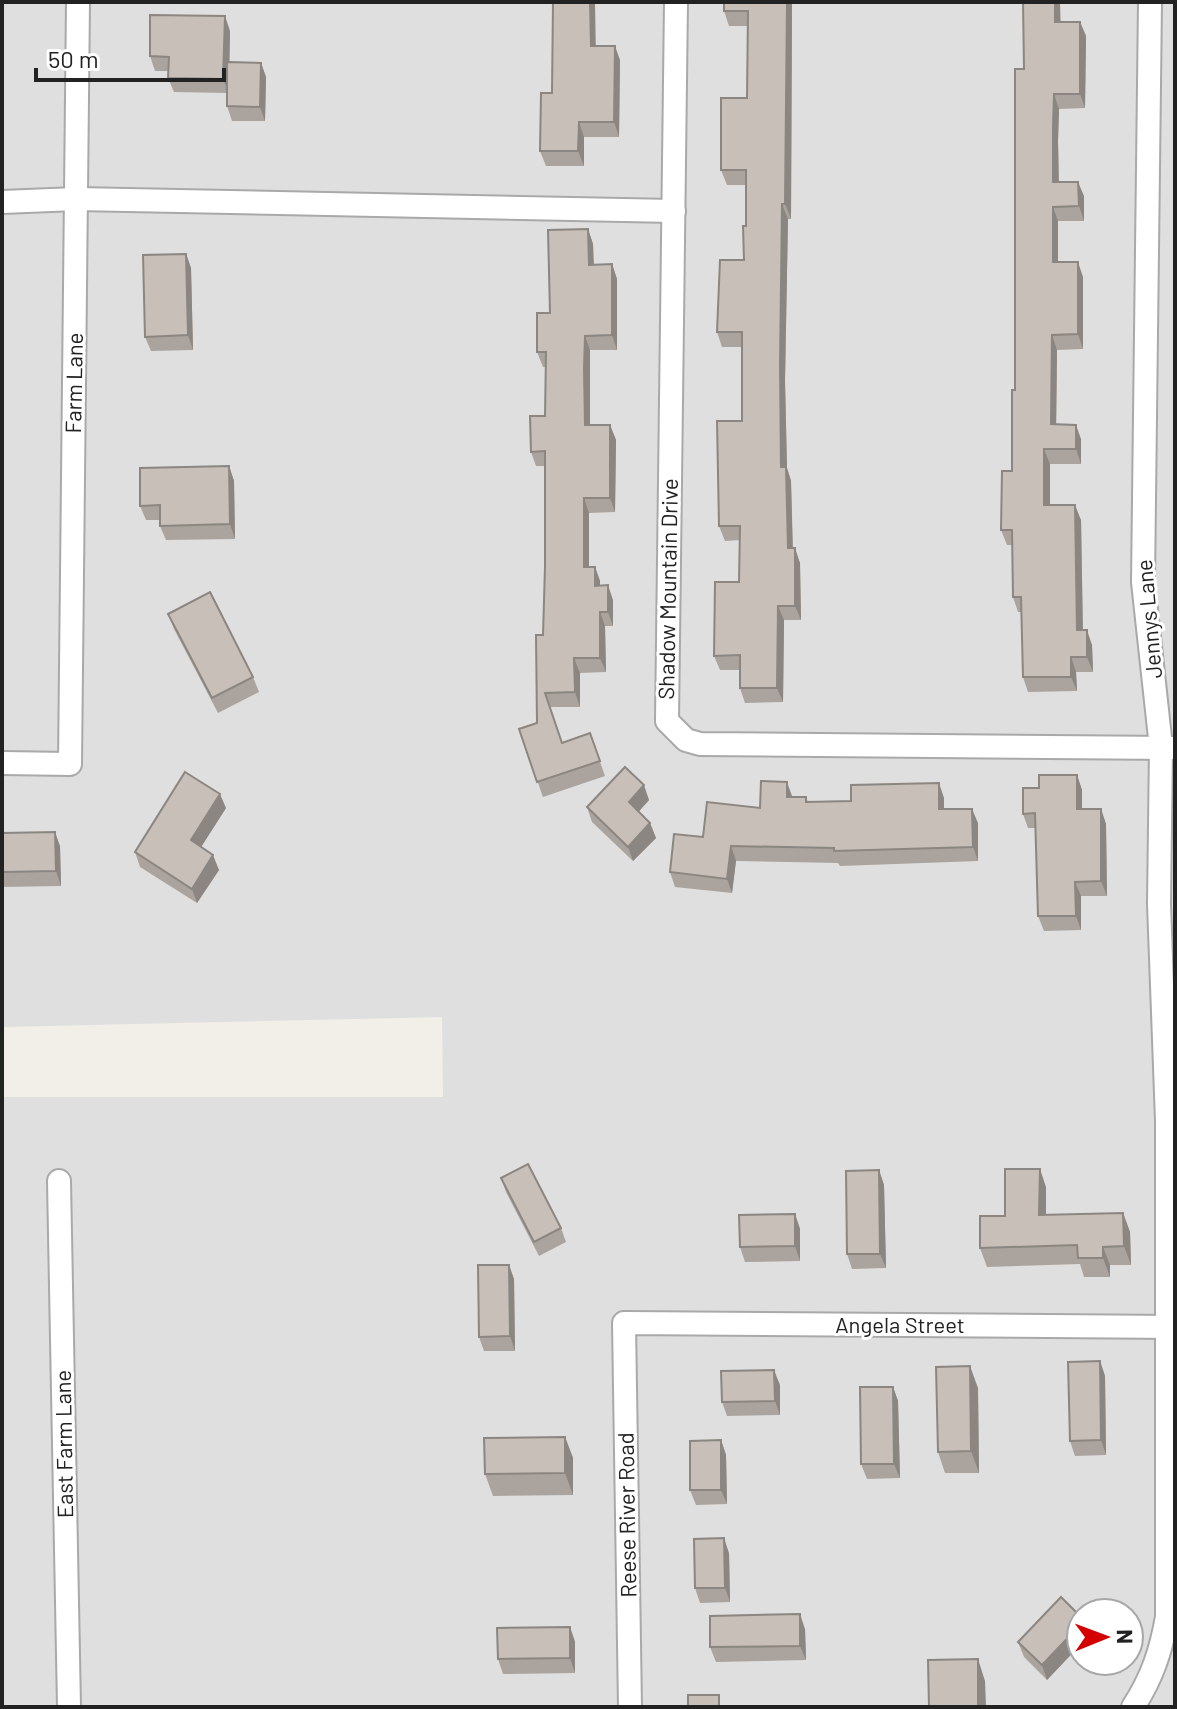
<svg xmlns="http://www.w3.org/2000/svg" width="1177" height="1709" viewBox="0 0 1177 1709" font-family="Barlow,sans-serif">
  <style>
    .residential { fill: #e0dfdf; fill-rule: evenodd }
    .lines { fill: none; stroke-linecap: round; stroke-linejoin: round }
    .street-casing { stroke: #a9a9a9; stroke-width: 26 }
    .street { stroke: #fff; stroke-width: 22 }
    .wall { fill: #aba49e }
    .shaded-wall { fill: #8b8681 }
    .building { fill: #c7bfb8; stroke: #8b8681; stroke-width: 2 }
    .labels { text-anchor: middle; stroke-width: 6; stroke-linejoin: round; paint-order: stroke }
    .street-label { font-size: 22px; fill: #222; stroke: #fff }
  </style>
  <rect width="100%" height="100%" fill="#f2efe9"/>
  <path class="residential" d="M2,2H1175V1707H2V1097H443L442,1017L2,1027ZM1081,1613H1129V1661H1081Z"/>
  <g class="lines">
    <g class="street-casing">
      <g id="street">
        <polyline points="676,2 667,721 686,740 700,744 1174,748"/>
        <polyline points="2,202 76,199 674,211"/>
        <polyline points="2,763 70,764 78,2"/>
        <polyline points="59,1181 69,1707"/>
        <polyline points="630,1707 624,1323 1175,1327"/>
        <path d="M1133,1707C1152,1678 1161,1651 1167,1617V1121L1159,904L1161,747L1143,582L1150,2"/>
      </g>
    </g>
    <use href="#street" class="street"/>
  </g>
  <g class="wall">
    <polygon points="792,2 791,219 788,219 785,381 787,468 791,481 793,548 800,563 801,620 784,620 783,702 745,703 740,688 740,670 720,670 714,656 739,582 740,540 725,541 719,526 742,421 742,347 722,347 717,332 744,260 746,226 746,185 727,185 721,170 747,98 748,26 729,26 724,11"/>
    <polygon points="1023,2 1060,2 1060,22 1080,22 1086,36 1085,108 1059,109 1058,141 1059,182 1084,196 1084,221 1058,221 1058,262 1083,277 1083,349 1057,350 1056,424 1081,439 1081,464 1050,464 1050,505 1081,520 1083,630 1092,645 1093,672 1076,672 1077,691 1028,692 1023,677 1022,612 1018,612 1013,597 1012,545 1007,545 1001,530 1012,471 1015,390 1024,69"/>
    <polygon points="230,31 229,62 261,63 266,77 265,121 232,121 227,106 227,93 174,92 168,78 168,71 155,71 150,56"/>
    <polygon points="596,46 620,60 619,137 584,137 584,166 546,166 540,151 552,93"/>
    <polygon points="588,229 593,244 594,265 612,264 617,279 617,350 590,350 590,425 610,425 616,440 615,512 589,513 589,567 595,567 600,581 600,586 613,600 613,626 605,626 606,672 580,673 580,707 550,707 562,743 590,733 605,776 543,797 519,729 537,723 543,635 545,566 545,466 536,466 531,452 545,416 546,367 543,367 537,352 550,313"/>
    <polygon points="186,254 191,268 193,350 151,351 145,337"/>
    <polygon points="229,466 234,481 235,539 166,540 160,526 160,520 146,520 140,506"/>
    <polygon points="168,614 253,677 259,692 218,713 174,629"/>
    <polygon points="1077,775 1082,790 1082,809 1101,809 1106,824 1107,896 1081,896 1081,930 1044,931 1038,916 1036,828 1028,828 1023,814 1039,788"/>
    <polygon points="792,797 806,797 808,802 944,798 944,809 978,823 978,861 840,866 838,863 736,861 732,893 675,887 670,872 703,837 760,808"/>
    <polygon points="649,800 638,812 650,823 656,838 633,861 592,822 587,807"/>
    <polygon points="226,808 201,847 219,870 197,903 140,867 135,852"/>
    <polygon points="2,833 60,846 61,886 2,887"/>
    <polygon points="879,1170 884,1185 886,1268 852,1269 847,1254"/>
    <polygon points="501,1178 561,1228 566,1242 539,1256 506,1192"/>
    <polygon points="1046,1187 1046,1215 1123,1213 1130,1232 1131,1265 1110,1265 1110,1277 1084,1277 1080,1264 987,1267 980,1248 1005,1216"/>
    <polygon points="795,1214 800,1229 800,1261 745,1262 740,1247"/>
    <polygon points="509,1265 514,1279 515,1351 484,1351 479,1337"/>
    <polygon points="1100,1361 1105,1376 1106,1455 1075,1456 1070,1441"/>
    <polygon points="780,1385 780,1415 727,1416 722,1402"/>
    <polygon points="893,1387 898,1401 900,1478 867,1479 861,1464"/>
    <polygon points="978,1388 979,1473 945,1473 938,1452"/>
    <polygon points="565,1437 573,1458 573,1495 493,1496 485,1474"/>
    <polygon points="721,1440 726,1455 727,1504 696,1505 690,1490"/>
    <polygon points="729,1553 730,1602 700,1603 695,1588"/>
    <polygon points="1081,1617 1081,1644 1047,1680 1024,1657 1018,1642"/>
    <polygon points="570,1627 575,1642 575,1673 503,1674 498,1659"/>
    <polygon points="805,1629 806,1660 716,1662 710,1647"/>
  </g>
  <g class="shaded-wall">
    <polygon points="590,2 595,2 596,61 591,46"/>
    <polygon points="787,2 792,2 791,219 785,204"/>
    <polygon points="1055,2 1060,2 1061,37 1055,22"/>
    <polygon points="225,16 230,31 229,93 223,79"/>
    <polygon points="1080,22 1086,36 1085,108 1080,94"/>
    <polygon points="615,46 620,60 619,137 614,122"/>
    <polygon points="261,63 266,77 265,121 260,107"/>
    <polygon points="1054,94 1059,109 1058,141 1059,196 1053,182 1053,126"/>
    <polygon points="579,122 584,137 584,166 578,151"/>
    <polygon points="1078,182 1084,196 1084,221 1079,206"/>
    <polygon points="782,204 788,219 785,381 787,468 791,481 793,563 788,548 781,467 780,366"/>
    <polygon points="1053,207 1058,221 1058,277 1053,262"/>
    <polygon points="588,229 593,244 594,279 589,265"/>
    <polygon points="186,254 191,268 193,350 188,335"/>
    <polygon points="1078,262 1083,277 1083,349 1078,334"/>
    <polygon points="612,264 617,279 617,350 612,335"/>
    <polygon points="1052,335 1057,350 1056,439 1051,424"/>
    <polygon points="585,336 590,350 590,440 585,425"/>
    <polygon points="610,425 616,440 615,512 610,498"/>
    <polygon points="1076,425 1081,439 1081,464 1076,449"/>
    <polygon points="1044,449 1050,464 1050,520 1044,505"/>
    <polygon points="229,466 234,481 235,539 230,524"/>
    <polygon points="584,498 589,513 589,581 584,567"/>
    <polygon points="1075,505 1081,520 1083,645 1077,630"/>
    <polygon points="795,548 800,563 801,620 795,606"/>
    <polygon points="595,567 600,581 600,600 595,586"/>
    <polygon points="608,585 613,600 613,626 608,612"/>
    <polygon points="778,606 784,620 783,702 777,688"/>
    <polygon points="600,612 605,626 606,672 600,658"/>
    <polygon points="1087,630 1092,645 1093,672 1087,657"/>
    <polygon points="2,641 3,644 3,687 2,683"/>
    <polygon points="1071,657 1076,672 1077,691 1071,677"/>
    <polygon points="574,658 580,673 580,707 575,692"/>
    <polygon points="1077,775 1082,790 1082,824 1077,809"/>
    <polygon points="787,782 792,796 787,797"/>
    <polygon points="939,783 944,798 944,824 939,809"/>
    <polygon points="644,785 649,800 634,817 629,802"/>
    <polygon points="220,794 226,808 196,855 191,840"/>
    <polygon points="972,809 978,823 978,861 973,847"/>
    <polygon points="1101,809 1106,824 1107,896 1101,881"/>
    <polygon points="650,823 656,838 633,861 628,847"/>
    <polygon points="55,832 60,846 61,886 56,871"/>
    <polygon points="731,846 736,861 732,893 727,879"/>
    <polygon points="213,855 219,870 197,903 192,889"/>
    <polygon points="1075,882 1081,896 1081,930 1076,916"/>
    <polygon points="1040,1169 1046,1187 1046,1233 1039,1215"/>
    <polygon points="879,1170 884,1185 886,1268 880,1254"/>
    <polygon points="1123,1213 1130,1232 1131,1265 1124,1246"/>
    <polygon points="795,1214 800,1229 800,1261 795,1246"/>
    <polygon points="1103,1247 1110,1265 1110,1277 1103,1258"/>
    <polygon points="509,1265 514,1279 515,1351 510,1336"/>
    <polygon points="1100,1361 1105,1376 1106,1455 1101,1440"/>
    <polygon points="970,1366 978,1388 979,1473 971,1451"/>
    <polygon points="774,1370 780,1385 780,1415 775,1401"/>
    <polygon points="893,1387 898,1401 900,1478 894,1464"/>
    <polygon points="565,1437 573,1458 573,1495 565,1473"/>
    <polygon points="721,1440 726,1455 727,1504 721,1490"/>
    <polygon points="724,1538 729,1553 730,1602 725,1588"/>
    <polygon points="800,1614 805,1629 806,1660 800,1646"/>
    <polygon points="1081,1624 1081,1644 1047,1680 1042,1665"/>
    <polygon points="570,1627 575,1642 575,1673 570,1658"/>
    <polygon points="978,1659 985,1681 986,1707 978,1707"/>
  </g>
  <g class="building">
    <polygon points="553,2 590,2 591,46 615,46 614,122 579,122 578,151 540,151 541,93 552,93"/>
    <polygon points="724,2 787,2 785,204 782,204 780,366 781,467 786,467 788,548 795,548 795,606 778,606 777,688 740,688 740,655 714,656 715,582 739,582 740,526 719,526 717,421 742,421 742,332 717,332 720,260 744,260 743,226 746,226 746,170 721,170 721,98 747,98 748,11 724,11"/>
    <polygon points="1023,2 1055,2 1055,22 1080,22 1080,94 1054,94 1053,126 1053,182 1078,182 1079,206 1053,207 1053,262 1078,262 1078,334 1052,335 1051,424 1076,425 1076,449 1044,449 1044,505 1075,505 1077,630 1087,630 1087,657 1071,657 1071,677 1023,677 1021,597 1013,597 1012,530 1001,530 1002,471 1012,471 1012,390 1015,390 1015,69 1024,69"/>
    <polygon points="150,15 225,16 223,79 168,78 169,57 150,56"/>
    <polygon points="227,62 261,63 260,107 227,106"/>
    <polygon points="588,229 589,265 612,264 612,335 585,336 584,369 585,425 610,425 610,498 584,498 584,567 595,567 595,586 608,585 608,612 600,612 600,658 574,658 575,692 545,693 562,743 590,733 600,761 537,782 519,729 537,723 536,635 543,635 545,566 545,451 531,452 530,416 545,416 546,352 537,352 537,313 550,313 548,230"/>
    <polygon points="186,254 188,335 145,337 143,255"/>
    <polygon points="229,466 230,524 160,526 160,505 140,506 140,468"/>
    <polygon points="210,592 253,677 212,698 168,614"/>
    <polygon points="625,767 644,785 629,802 650,823 628,847 587,807"/>
    <polygon points="185,772 220,794 191,840 213,855 192,889 135,852"/>
    <polygon points="1039,775 1077,775 1077,809 1101,809 1101,881 1075,882 1076,916 1038,916 1035,813 1023,814 1023,788 1039,788"/>
    <polygon points="761,781 787,782 787,797 806,797 806,802 851,801 851,785 939,783 939,809 972,809 973,847 834,851 834,848 731,846 727,879 670,872 674,834 703,837 707,802 760,808"/>
    <polygon points="55,832 56,871 2,872 2,833"/>
    <polygon points="528,1164 561,1228 534,1242 501,1178"/>
    <polygon points="1005,1169 1040,1169 1039,1215 1123,1213 1124,1246 1103,1247 1103,1258 1078,1258 1077,1245 980,1248 980,1216 1005,1216"/>
    <polygon points="879,1170 880,1254 847,1254 846,1171"/>
    <polygon points="795,1214 795,1246 740,1247 739,1215"/>
    <polygon points="478,1265 509,1265 510,1336 479,1337"/>
    <polygon points="1100,1361 1101,1440 1070,1441 1068,1362"/>
    <polygon points="970,1366 971,1451 938,1452 936,1367"/>
    <polygon points="774,1370 775,1401 722,1402 721,1371"/>
    <polygon points="860,1387 893,1387 894,1464 861,1464"/>
    <polygon points="565,1437 565,1473 485,1474 484,1438"/>
    <polygon points="721,1440 721,1490 690,1490 690,1441"/>
    <polygon points="724,1538 725,1588 695,1588 694,1539"/>
    <polygon points="1061,1597 1081,1617 1081,1624 1042,1665 1018,1642"/>
    <polygon points="800,1614 800,1646 710,1647 710,1616"/>
    <polygon points="570,1627 570,1658 498,1659 497,1628"/>
    <polygon points="978,1659 978,1707 929,1707 928,1660"/>
    <rect x="688" y="1695" width="31" height="12"/>
  </g>
  <g class="labels">
    <g class="street-label">
      <text transform="translate(74 383) rotate(-89)" y="8">Farm Lane</text>
      <text transform="translate(668 589) rotate(-89)" y="8">Shadow Mountain Drive</text>
      <text transform="translate(1149 619) rotate(-95)" y="8">Jennys Lane</text>
      <text x="900" y="1333">Angela Street</text>
      <text transform="translate(64 1444) rotate(-91)" y="8">East Farm Lane</text>
      <text transform="translate(627 1515) rotate(-91)" y="8">Reese River Road</text>
    </g>
  </g>
  <rect width="1177" height="1709" fill="none" stroke="#222222" stroke-width="8"/>
  <g transform="translate(1105 1637) rotate(89)"><circle r="38" fill="#ffffff" stroke="#a7a7a7" stroke-width="2"/>
  <path d="M0-6L14 30L0 20L-14 30Z" fill="#d40000"/>
  <text y="-12" font-size="22" font-weight="bold" text-anchor="middle" fill="#222222">N</text>
  </g>
  <path d="M36 68v12h188v-12" fill="none" stroke="#222222" stroke-width="4"/>
  <text x="48" y="68" font-size="24" fill="#222222" stroke="#ffffff" stroke-width="6" paint-order="stroke">50 m</text>
</svg>
